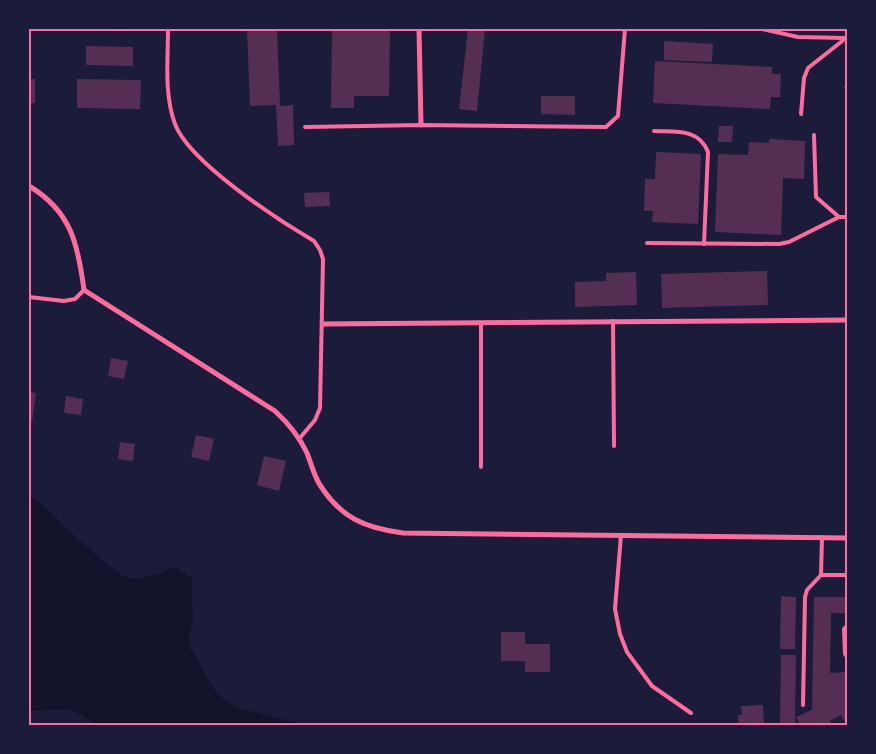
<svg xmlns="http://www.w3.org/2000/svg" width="876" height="754" viewBox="0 0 876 754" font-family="'DM Sans',sans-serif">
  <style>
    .water { fill: #12122b }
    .building { fill: #542f53 }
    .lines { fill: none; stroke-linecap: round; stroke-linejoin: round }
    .path { stroke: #ff6b9d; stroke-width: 3 }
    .service { stroke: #ff6b9d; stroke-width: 4 }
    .minor { stroke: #ff6b9d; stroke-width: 5 }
    .neatline { fill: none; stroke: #ff6b9d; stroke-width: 2 }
  </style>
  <rect width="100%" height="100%" fill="#1b1b3a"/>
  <path class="water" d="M29,495L41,504C56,517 114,576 130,578C145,580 161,573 175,567L193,579L191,591L193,620L189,635L191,649L217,694L235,707L307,725H96C65,701 61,713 29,710Z"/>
  <g class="building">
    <polygon points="247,29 277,29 280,106 293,105 294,145 278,146 276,105 250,106"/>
    <polygon points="332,29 390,29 389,96 354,96 354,108 331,108"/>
    <polygon points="468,29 485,29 477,111 459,109"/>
    <polygon points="664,41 713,44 712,62 664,60"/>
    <polygon points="86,46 133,47 133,66 86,65"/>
    <polygon points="655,61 772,67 772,74 781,74 780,97 771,97 770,109 653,103"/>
    <rect x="29" y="79" width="6" height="24"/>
    <polygon points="77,79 141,80 140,109 77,108"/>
    <polygon points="541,96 575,96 575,115 541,114"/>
    <polygon points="719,126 733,126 732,142 718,142"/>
    <polygon points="769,139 805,141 804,179 783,178 781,235 715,232 718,154 748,155 749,142 769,143"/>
    <polygon points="656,152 701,154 698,224 652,222 653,211 644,211 645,179 655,179"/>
    <polygon points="329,192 330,206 305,207 304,193"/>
    <polygon points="767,271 768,305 662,308 661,274"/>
    <polygon points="636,272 637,305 575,307 575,282 606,281 606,273"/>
    <polygon points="111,358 128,361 124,379 108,376"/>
    <polygon points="29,392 36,393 32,422 29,421"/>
    <polygon points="66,396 83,399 81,415 64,413"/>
    <polygon points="196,435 214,439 209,461 191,457"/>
    <polygon points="120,442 135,444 133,461 118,459"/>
    <polygon points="264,456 286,461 279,491 257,485"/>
    <polygon points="781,596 796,597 795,649 780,649"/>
    <polygon points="814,597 847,597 847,613 831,613 830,673 847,672 847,725 841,715 830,721 832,725 800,725 796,717 812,710"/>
    <polygon points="501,632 525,632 525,644 550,644 550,672 525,672 525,661 501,661"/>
    <polygon points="781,655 796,655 795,725 780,725"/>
    <polygon points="763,705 764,725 739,725 738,715 742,715 741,706"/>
  </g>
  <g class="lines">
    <polyline class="path" points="846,87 847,87"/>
    <g class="service">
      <path d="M168,29C168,59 164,95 175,124C189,162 278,220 314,241L320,250L323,259L320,408L315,420L299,439"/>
      <polyline points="762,29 798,37 846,38"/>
      <polyline points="801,114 804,78 808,68 846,38"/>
      <polyline points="305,127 421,125 606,127 618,116 625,29"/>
      <path d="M654,131C675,132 699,128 708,152L704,244"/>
      <polyline points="814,135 816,197 839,217"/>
      <polyline points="647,243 779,244 789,242 839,217 847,217"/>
      <polyline points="29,297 64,301 75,299 84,290"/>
      <polyline points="613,321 614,446"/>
      <polyline points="481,467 481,323"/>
      <polyline points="621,535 615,609 620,634 627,652 652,686 691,713"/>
      <polyline points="821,575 847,575"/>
      <polyline points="847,626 844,629 845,654 847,657"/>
      <polyline points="803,705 805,597 807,590 821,575 822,537"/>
    </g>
    <g class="minor">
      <polyline points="419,29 421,125"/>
      <path d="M29,186C71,211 78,244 84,290L275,411C288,423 299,436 307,453C311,463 314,476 320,485C341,518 365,528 403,533L847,538"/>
      <polyline points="323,324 847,320"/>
    </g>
  </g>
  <rect width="876" height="754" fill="none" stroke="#1b1b3a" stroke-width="60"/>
  <rect x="30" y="30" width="816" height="694" class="neatline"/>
</svg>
